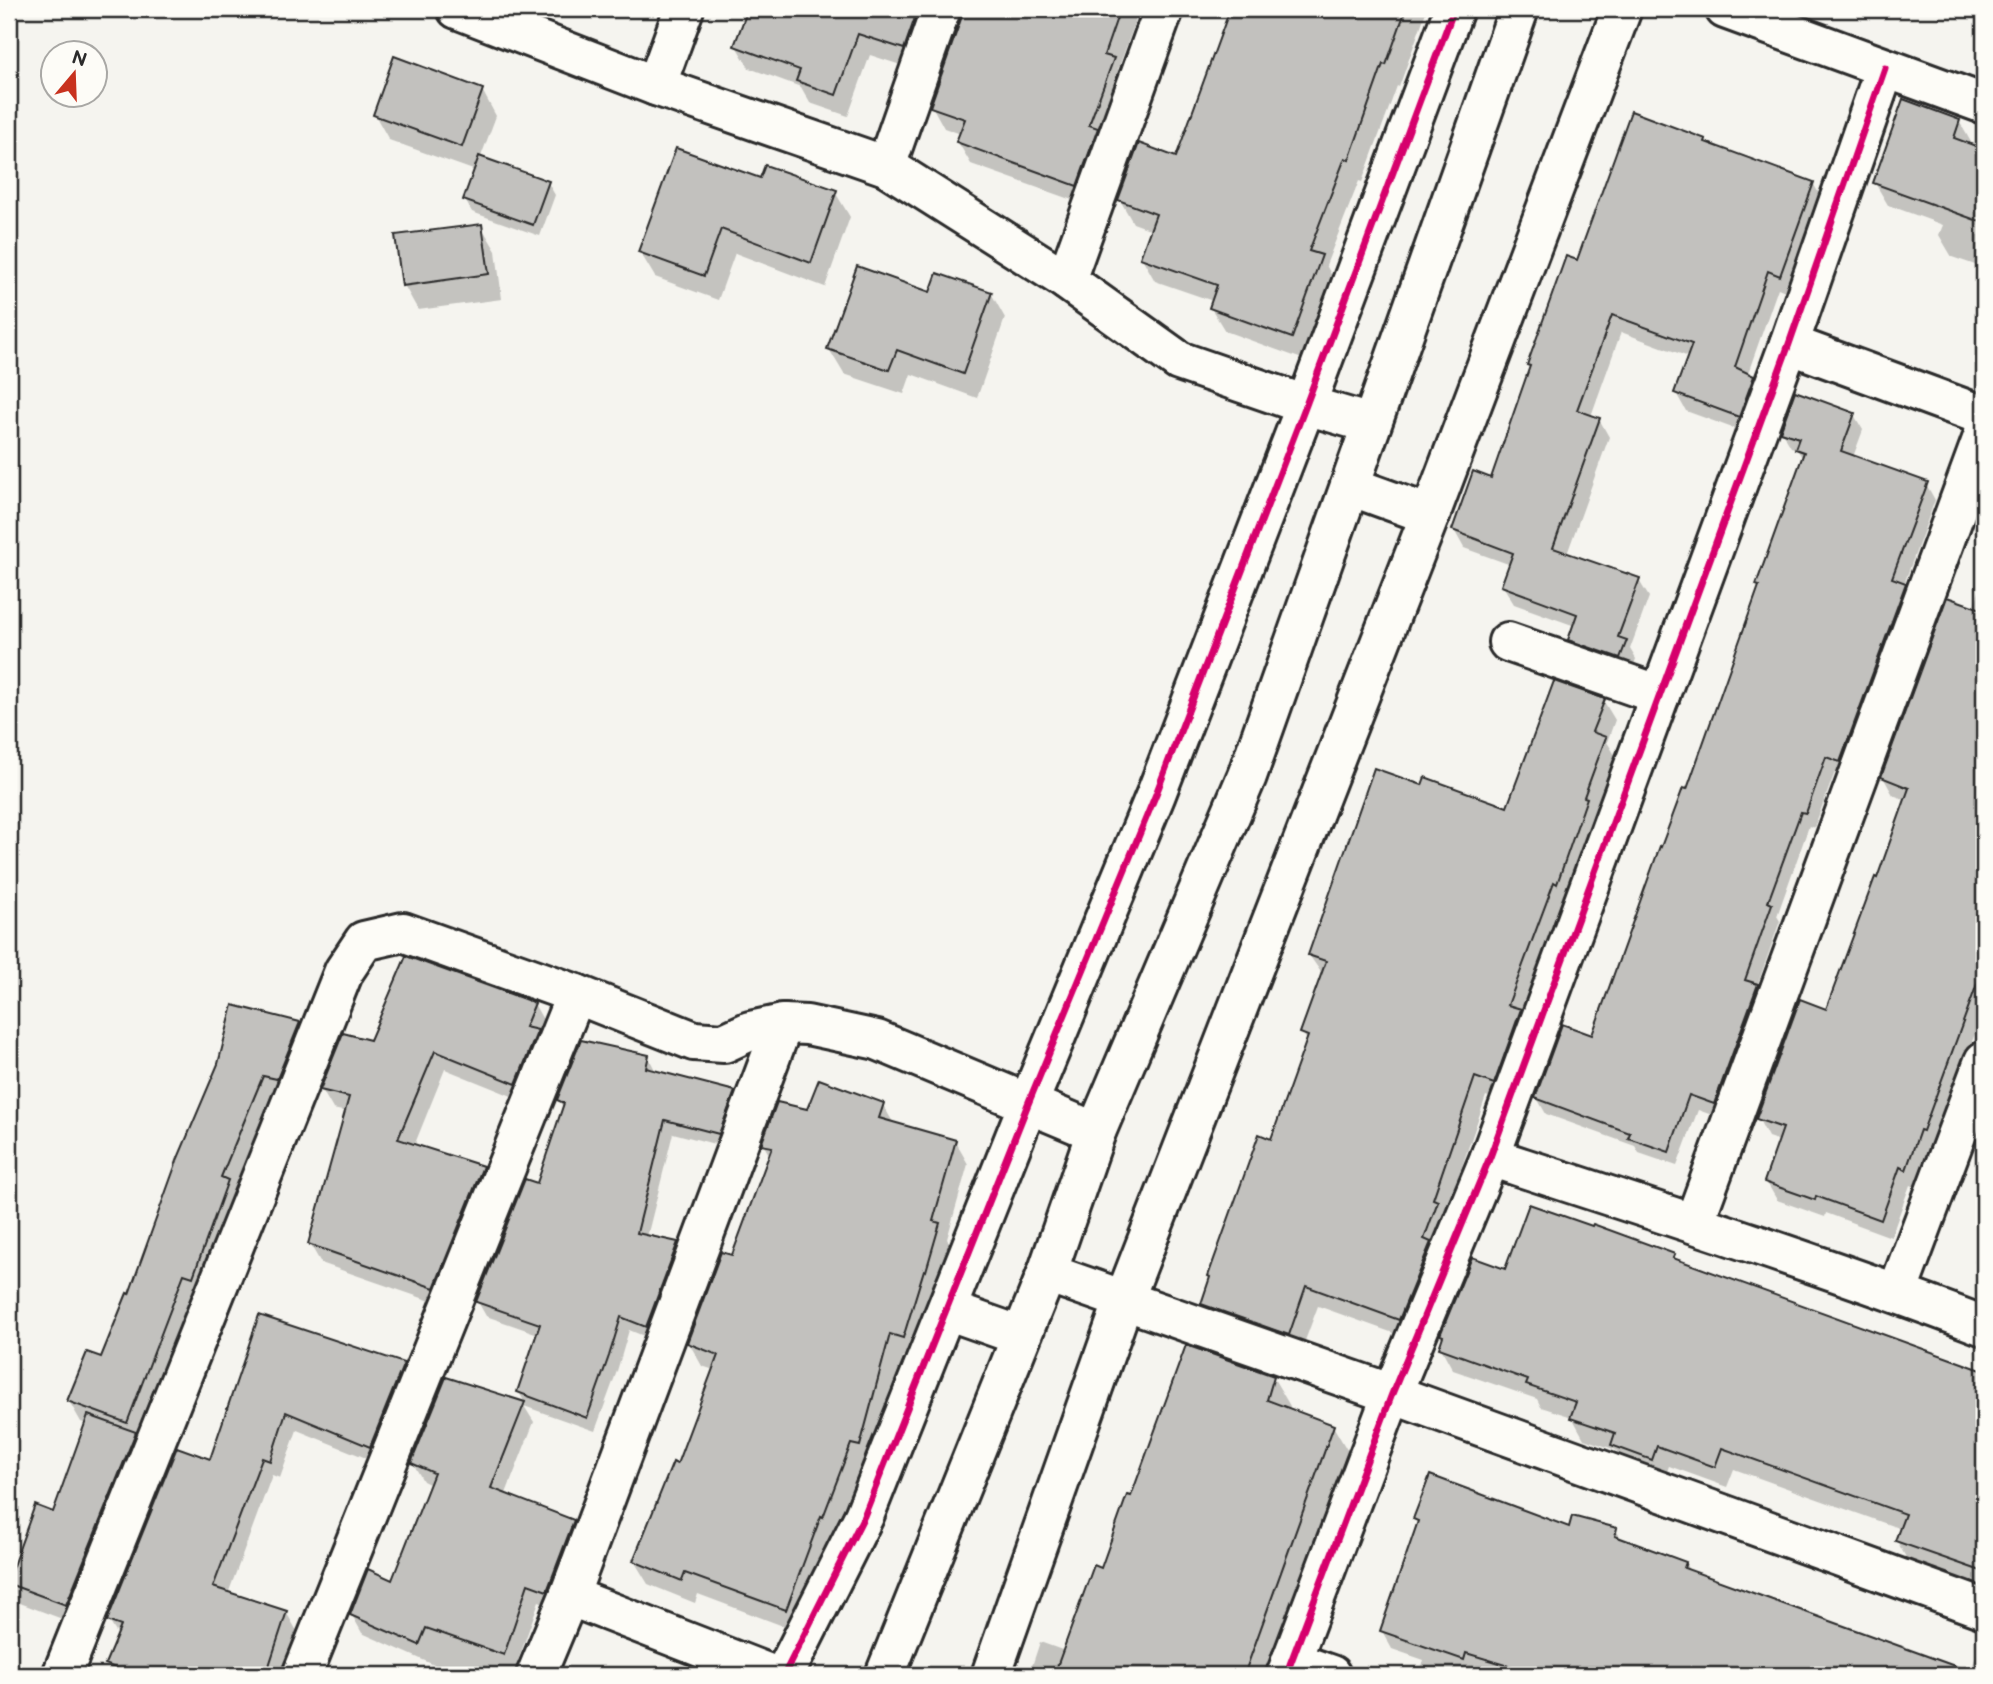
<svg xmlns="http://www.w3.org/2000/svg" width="1993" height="1684" viewBox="0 0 1993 1684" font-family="'Balsamiq Sans',sans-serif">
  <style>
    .shadow { fill: #0003 }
    .building { fill: #c2c1be; stroke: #2b2b2b; stroke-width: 2 }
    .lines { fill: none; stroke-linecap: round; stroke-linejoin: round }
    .minor-casing { stroke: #2b2b2b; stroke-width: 44 }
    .minor { stroke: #fdfcf7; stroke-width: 38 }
    .cycleway-casing { stroke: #fdfcf7; stroke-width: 11 }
    .cycleway { stroke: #d6006c; stroke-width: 7 }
  </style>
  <rect width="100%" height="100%" fill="#f5f4ef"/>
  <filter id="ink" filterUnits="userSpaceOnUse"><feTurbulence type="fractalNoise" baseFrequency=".0143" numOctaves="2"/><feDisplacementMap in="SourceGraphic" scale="14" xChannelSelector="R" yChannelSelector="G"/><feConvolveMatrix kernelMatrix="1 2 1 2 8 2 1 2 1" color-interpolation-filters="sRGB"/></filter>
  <g filter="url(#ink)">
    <g class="shadow">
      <polygon points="749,9 1140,9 1118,69 1125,81 1089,206 971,164 958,142 961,134 944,128 932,106 964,16 964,10 949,9 916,70 870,55 848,116 810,103 801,87 749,68 736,46"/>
      <polygon points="1232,9 1427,9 1399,87 1397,86 1362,182 1359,181 1326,265 1334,280 1305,360 1225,331 1211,308 1213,301 1155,281 1142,258 1152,230 1133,223 1120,200 1177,159"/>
      <polygon points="482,90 496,116 480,159 548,183 555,195 540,236 472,212 465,200 476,171 389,140 375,115"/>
      <polygon points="1959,121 1972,144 1971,146 1984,151 1984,268 1952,257 1939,235 1943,225 1888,205 1875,183"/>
      <polygon points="1705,141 1707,145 1813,183 1823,201 1790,293 1778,288 1747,376 1753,378 1763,395 1749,434 1686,411 1676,393 1689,357 1621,332 1591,416 1599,419 1609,437 1567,554 1638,579 1649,597 1630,649 1636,659 1630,675 1580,657 1570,640 1575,626 1514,604 1503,586 1511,565 1464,548 1454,530 1492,480 1531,368 1529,365 1578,262"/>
      <polygon points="761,180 835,192 850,217 825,287 735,253 718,300 655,277 640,252"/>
      <polygon points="481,226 496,251 502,299 418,310 404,285"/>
      <polygon points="991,293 1005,318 977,398 911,374 904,394 844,374 829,349 931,294"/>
      <polygon points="1854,415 1863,430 1853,457 1926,484 1935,500 1904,584 1914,600 1849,777 1835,772 1814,828 1809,826 1777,916 1780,921 1757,986 1766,1002 1723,1119 1698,1110 1677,1166 1639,1153 1635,1146 1546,1114 1537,1098 1593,1037 1688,791 1760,588 1758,585 1803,459 1797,449 1791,447 1782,432"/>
      <polygon points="1984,578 1984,1009 1933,1148 1930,1147 1916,1187 1910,1185 1891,1237 1826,1213 1825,1217 1777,1200 1766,1181 1780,1141 1768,1137 1758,1118 1827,1011 1906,800 1893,795 1883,777 1973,608"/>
      <polygon points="1603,700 1615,720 1607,742 1617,758 1505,1103 1486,1096 1445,1216 1448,1222 1410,1339 1318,1306 1300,1354 1214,1324 1203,1304 1211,1279 1209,1276 1273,1141 1308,1042 1302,1032 1323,975 1309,955 1423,787 1508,809"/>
      <polygon points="534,1004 545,1023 527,1102 445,1069 414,1146 482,1167 493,1186 445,1306 321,1263 310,1244 347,1112 333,1109 322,1090 371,1042"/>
      <polygon points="299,1024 311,1045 275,1096 234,1193 239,1202 78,1625 20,1603 9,1583 36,1508 54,1514 87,1424 81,1422 69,1401 102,1360 130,1296 179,1159"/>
      <polygon points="648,1056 656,1072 734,1092 742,1106 726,1147 673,1133 647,1237 677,1244 685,1258 654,1340 629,1330 617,1371 595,1431 524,1406 534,1422 505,1496 573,1521 584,1540 558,1609 539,1601 514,1672 512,1672 511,1675 438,1675 441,1668 362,1633 352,1615 393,1582 431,1485 423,1481 413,1463 447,1379 526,1405 519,1392 538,1334 486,1316 478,1302 538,1185 564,1109 559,1100"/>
      <polygon points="883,1105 894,1124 955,1141 968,1164 947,1239 952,1248 916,1360 903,1356 873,1468 799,1632 698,1594 695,1603 648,1584 634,1561 678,1466 714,1370 702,1366 689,1343 733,1257 770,1156 763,1144 808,1111"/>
      <polygon points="1984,1231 1984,1279 1974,1261"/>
      <polygon points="1674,1255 1677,1261 1984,1373 1984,1589 1909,1563 1897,1541 1901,1529 1734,1469 1727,1487 1669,1466 1664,1480 1625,1466 1616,1450 1584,1439 1572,1417 1541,1407 1537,1399 1453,1370 1441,1348 1444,1339 1442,1335 1506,1271"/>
      <polygon points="260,1318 403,1364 413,1383 381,1464 297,1430 280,1478 272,1475 228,1594 286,1612 297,1631 282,1675 114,1675 107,1664 119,1637 109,1621 211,1461"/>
      <polygon points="1273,1377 1290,1406 1289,1410 1333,1426 1350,1455 1270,1675 1029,1675 1040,1642 1065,1651 1102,1570 1133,1499"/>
      <polygon points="1415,1518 1570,1529 1616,1530 1623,1541 1685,1563 1690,1572 1970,1673 1982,1640 1984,1641 1984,1675 1419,1675 1424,1660 1392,1649 1382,1631 1418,1525"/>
    </g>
    <g class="building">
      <polygon points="748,9 918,9 904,49 858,34 836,95 796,81 800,70 734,46"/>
      <polygon points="962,9 1120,9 1104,55 1114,58 1089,125 1098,128 1077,186 956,142 965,119 930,107 962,16"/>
      <polygon points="1230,9 1406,9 1386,65 1383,64 1349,160 1345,158 1309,251 1322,255 1292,338 1209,308 1217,285 1140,258 1156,214 1118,200 1139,143 1176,157"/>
      <polygon points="394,56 483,89 462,147 373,115"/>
      <polygon points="1903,99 1960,120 1954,138 1984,149 1984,223 1873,183"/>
      <polygon points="1631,111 1706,139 1705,142 1814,182 1780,276 1768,271 1735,367 1754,376 1739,417 1674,393 1692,344 1612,315 1577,410 1600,418 1553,548 1640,578 1618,637 1627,640 1620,658 1568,640 1577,614 1501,586 1513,553 1452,530 1473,471 1491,478 1530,366 1527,365 1566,256 1577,260"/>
      <polygon points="676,148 760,178 765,165 837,190 811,263 721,229 704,276 638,252"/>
      <polygon points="479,156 549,181 533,225 463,200"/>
      <polygon points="482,224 489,274 402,286 395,235"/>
      <polygon points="857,266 930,292 937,273 992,292 963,374 897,350 889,370 827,349"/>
      <polygon points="1795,391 1855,413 1841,451 1928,482 1892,578 1906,583 1840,762 1826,757 1806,813 1801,812 1768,902 1772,904 1745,980 1758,984 1714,1104 1689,1095 1669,1152 1628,1138 1630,1133 1535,1098 1562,1024 1592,1035 1660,846 1661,847 1683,788 1687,789 1738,645 1759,586 1756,585 1804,452 1795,449 1799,438 1780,432"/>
      <polygon points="1947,597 1984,610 1984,965 1923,1131 1920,1130 1906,1170 1900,1167 1881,1220 1816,1196 1815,1200 1764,1182 1783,1128 1756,1119 1800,999 1826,1009 1875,877 1877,878 1909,788 1881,777"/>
      <polygon points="1554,681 1605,699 1592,732 1606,737 1584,797 1587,798 1557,884 1554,882 1508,1005 1521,1009 1494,1084 1475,1077 1433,1199 1438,1201 1424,1239 1431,1242 1399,1320 1306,1286 1289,1335 1201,1304 1210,1277 1208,1276 1259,1134 1271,1139 1308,1036 1300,1033 1326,961 1308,955 1374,768 1422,785 1425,777 1507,807"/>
      <polygon points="406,956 535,1003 525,1027 538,1030 516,1084 435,1051 398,1139 483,1166 434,1288 308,1244 349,1097 320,1090 343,1033 370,1040"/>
      <polygon points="233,1005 300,1022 277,1079 263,1076 221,1177 228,1180 193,1277 184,1274 127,1423 67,1401 87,1352 101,1357 127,1293 129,1294 178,1158 218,1064"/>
      <polygon points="581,1040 649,1055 646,1068 735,1091 719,1134 665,1120 637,1233 678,1242 646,1327 621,1317 609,1356 587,1418 517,1392 540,1324 476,1302 525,1179 537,1183 564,1103 557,1100"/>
      <polygon points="819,1079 884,1103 879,1118 956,1140 933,1221 940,1223 926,1271 924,1270 903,1338 890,1334 860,1446 851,1444 823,1517 821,1516 786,1610 685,1573 682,1581 633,1561 673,1462 677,1464 718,1355 687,1343 721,1252 732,1255 772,1147 761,1145 777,1102 807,1109"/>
      <polygon points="1529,1204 1592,1226 1593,1224 1675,1254 1673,1258 1984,1371 1984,1572 1895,1541 1905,1514 1722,1448 1715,1467 1657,1446 1652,1460 1611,1445 1615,1433 1570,1418 1576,1402 1526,1385 1528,1380 1439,1348 1443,1336 1440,1335 1472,1257 1505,1269"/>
      <polygon points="259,1315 404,1363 370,1447 286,1412 270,1461 262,1458 213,1587 287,1611 266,1675 133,1675 105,1664 121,1626 107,1621 177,1447 210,1459"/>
      <polygon points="1186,1345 1274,1376 1267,1400 1334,1425 1244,1675 1054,1675 1094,1565 1101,1568 1127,1495 1131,1496"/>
      <polygon points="446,1377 525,1402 491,1488 574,1520 547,1591 528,1584 504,1655 426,1628 419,1645 350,1615 368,1569 392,1580 434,1473 411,1463"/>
      <polygon points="88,1415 136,1432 66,1605 9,1584 9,1577 35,1505 53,1512"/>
      <polygon points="1430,1475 1569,1527 1572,1516 1617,1528 1615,1536 1686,1562 1684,1568 1963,1669 1962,1675 1540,1675 1466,1653 1464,1660 1380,1631 1418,1521 1413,1519"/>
    </g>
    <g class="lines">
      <g class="minor-casing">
        <g id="minor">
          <polyline points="457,9 656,86 886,166 1066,280 1179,361 1306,405 1371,424"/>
          <polyline points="1725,9 1984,104"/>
          <polyline points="656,86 684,9"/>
          <polyline points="886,166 941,9"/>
          <polyline points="1066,280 1164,9"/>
          <polyline points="1789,344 1984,416"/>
          <polyline points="1350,486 1430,515"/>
          <polyline points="1508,642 1660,695"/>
          <path d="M1490,1157C1656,1211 1821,1264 1984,1326"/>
          <polyline points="1694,1223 1984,434"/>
          <polyline points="1047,1273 1392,1394 1984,1609"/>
          <polyline points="1897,1293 1984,1061"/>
          <polyline points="947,1310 1021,1336"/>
          <polyline points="569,1596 772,1675"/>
          <polyline points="1291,1661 1331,1675"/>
          <polyline points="62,1675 344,971 364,941 403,932 576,994 694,1041 724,1043 750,1031 783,1024 807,1025 877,1040 1096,1132"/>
          <polyline points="302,1675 576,994"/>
          <polyline points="536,1675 569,1596 783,1024"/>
          <polyline points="784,1675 864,1516 1028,1104 1156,794 1306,405 1454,9"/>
          <polyline points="885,1675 1047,1273 1096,1132 1247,776 1519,9"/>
          <polyline points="991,1675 1124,1300 1430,515 1622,9"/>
          <polyline points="1286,1675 1392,1394 1490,1157 1789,344 1885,68"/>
        </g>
      </g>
      <use href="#minor" class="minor"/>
      <g class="cycleway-casing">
        <g id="cycleway">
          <polyline points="784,1675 864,1516 1028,1104 1156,794 1306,405 1454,9"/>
          <polyline points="1286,1675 1392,1394 1490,1157 1789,344 1885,68"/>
        </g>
      </g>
      <use href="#cycleway" class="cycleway"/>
    </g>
  </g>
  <rect width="1993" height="1684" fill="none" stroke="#fdfcf7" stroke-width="35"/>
  <rect x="18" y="18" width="1958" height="1649" fill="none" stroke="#2b2b2b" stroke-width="2.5" filter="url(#ink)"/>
  <g transform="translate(74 74) rotate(19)"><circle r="33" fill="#fdfcf7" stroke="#a9a8a5" stroke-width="2"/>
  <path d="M0-5L12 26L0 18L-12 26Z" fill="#c8321e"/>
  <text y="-10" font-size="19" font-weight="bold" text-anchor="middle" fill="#2b2b2b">N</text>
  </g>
</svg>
